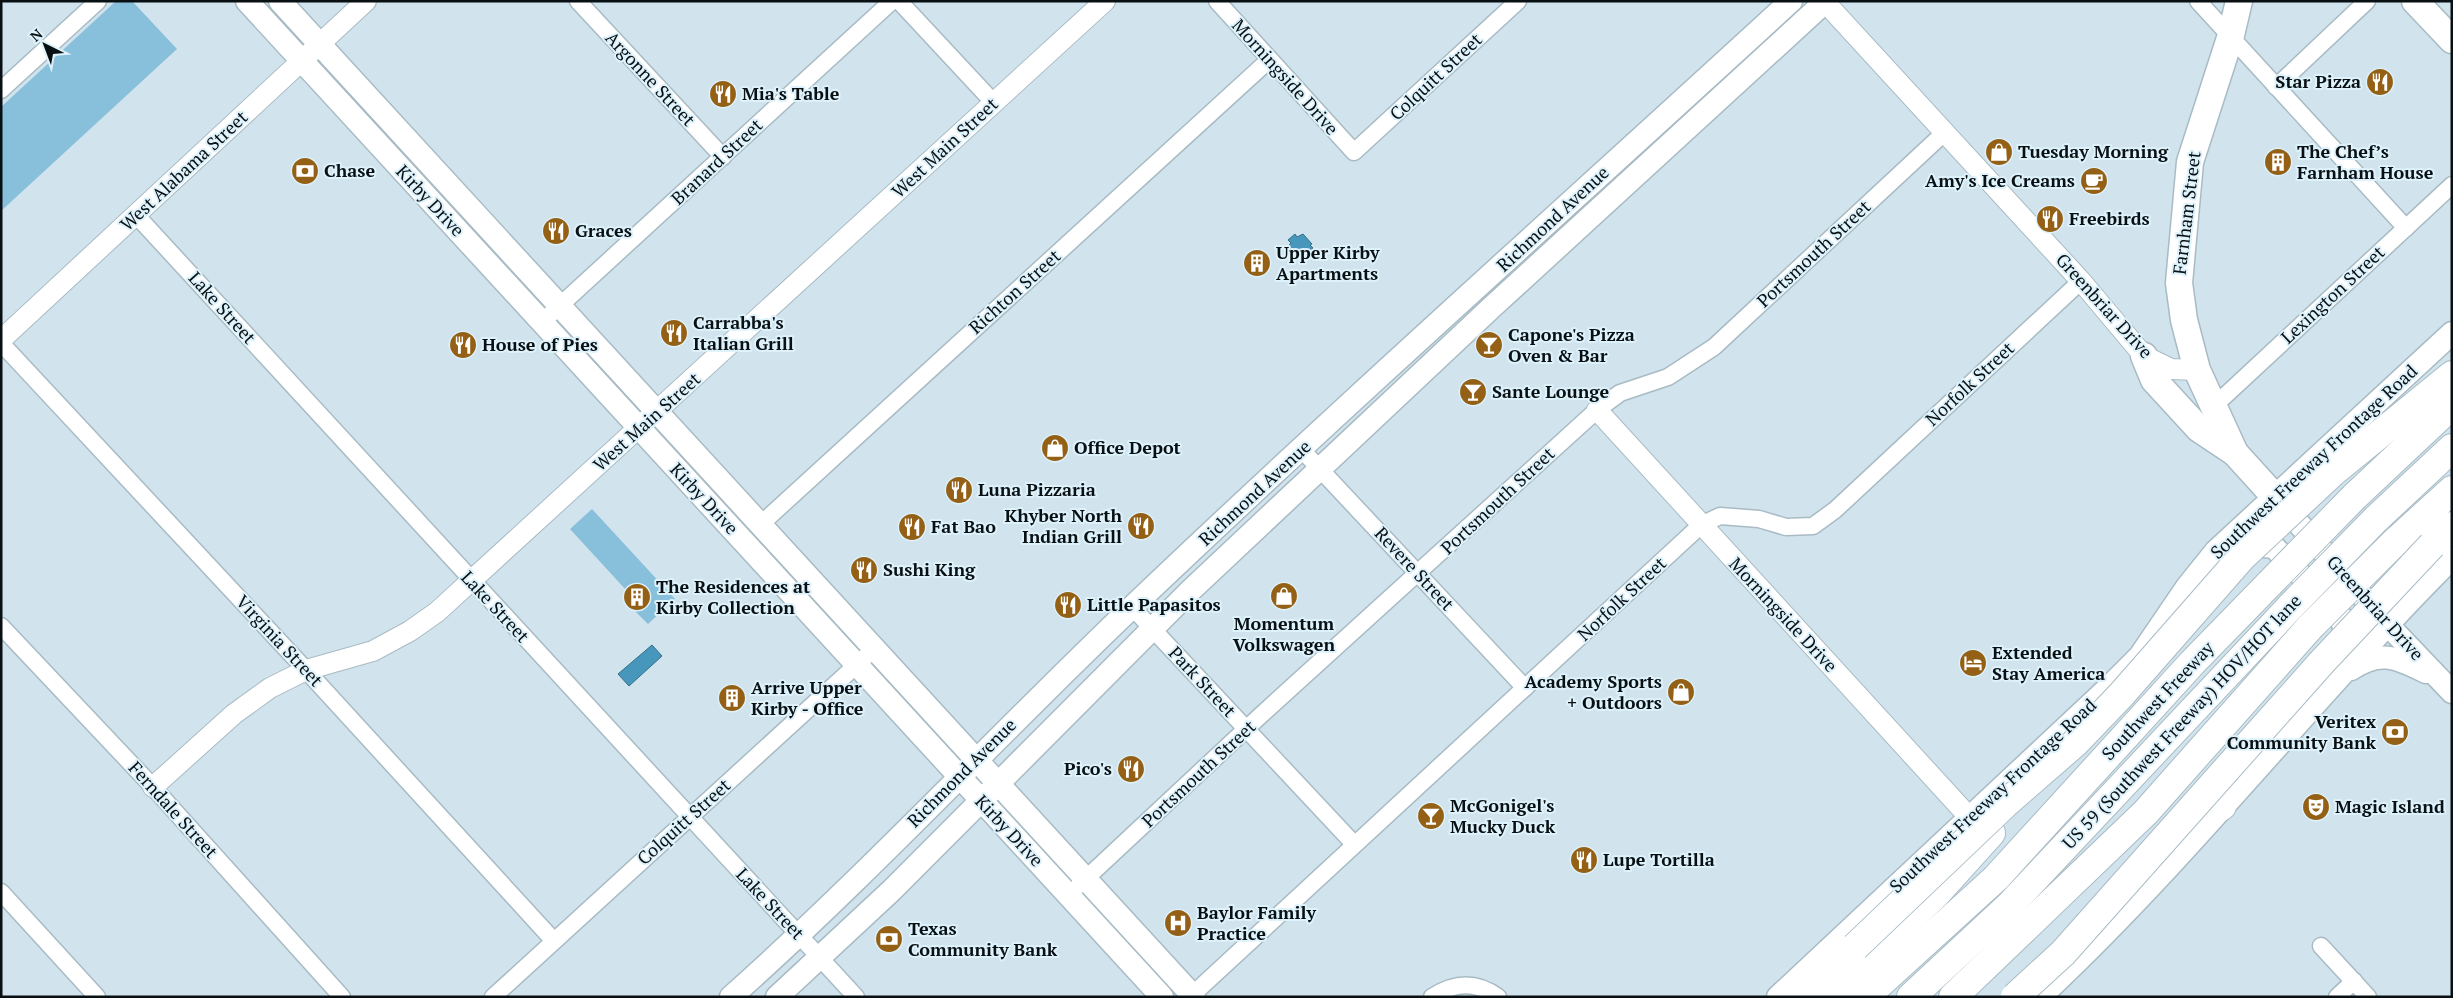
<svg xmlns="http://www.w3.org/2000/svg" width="2453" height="998" viewBox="0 0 2453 998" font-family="'PT Serif',serif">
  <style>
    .green { fill: #88bfda }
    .water { fill: #4697bb; stroke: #346e89 }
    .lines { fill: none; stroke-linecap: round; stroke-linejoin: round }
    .minor-casing { stroke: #a8bbc4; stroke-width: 19 }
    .tertiary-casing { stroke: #a8bbc4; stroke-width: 22 }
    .secondary-casing { stroke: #a8bbc4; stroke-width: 25 }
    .primary-casing { stroke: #a8bbc4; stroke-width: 29 }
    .motorway-casing { stroke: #a8bbc4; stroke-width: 30 }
    .minor { stroke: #fff; stroke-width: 16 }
    .tertiary { stroke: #fff; stroke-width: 20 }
    .secondary { stroke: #fff; stroke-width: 22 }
    .primary { stroke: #fff; stroke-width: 26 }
    .motorway { stroke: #fff; stroke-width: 28 }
    .motorway-bridge-casing { stroke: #a8bbc4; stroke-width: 30; stroke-linecap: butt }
    .motorway-bridge { stroke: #fff; stroke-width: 28 }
    .labels { text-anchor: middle; stroke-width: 4; stroke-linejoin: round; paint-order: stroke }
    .street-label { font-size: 18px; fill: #091013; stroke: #def2fc }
    .poi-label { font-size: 18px; font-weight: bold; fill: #091013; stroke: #def2fc; text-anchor: start }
  </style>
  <rect width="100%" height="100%" fill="#d1e4ee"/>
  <g class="green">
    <polygon points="116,1 132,1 177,49 1,211 1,107"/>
    <polygon points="592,509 675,599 648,624 633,609 638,603 570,529"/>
  </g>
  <g class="water">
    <polygon points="1295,234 1297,237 1303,234 1312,244 1310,245 1313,248 1301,259 1298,256 1296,257 1287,248 1291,243 1288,240"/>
    <polygon points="652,645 662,656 629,686 618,674"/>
  </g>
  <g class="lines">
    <g class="minor-casing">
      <g id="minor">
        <polyline points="578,1 723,157"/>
        <polyline points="899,1 994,103"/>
        <polyline points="1217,1 1354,152 1518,1"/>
        <polyline points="2198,1 2406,228"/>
        <polyline points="2276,87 2367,1"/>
        <polyline points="1,90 98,1"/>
        <polyline points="136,215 856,997"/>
        <polyline points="542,322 892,1"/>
        <polyline points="1,343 306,670 554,941"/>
        <polyline points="2214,406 2452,185"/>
        <polyline points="1302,450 1525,688"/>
        <polyline points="761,524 1269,60"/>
        <polyline points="1132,607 1354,844"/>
        <polyline points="1,626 153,787 342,997"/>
        <polyline points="1078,886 1260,716 1597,410 1620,393 1668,377 1714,347 1944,133"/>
        <polyline points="1,892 97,997"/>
        <polyline points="2321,946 2368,997"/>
        <polyline points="493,997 875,648"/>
        <polyline points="1190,997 1701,525 1720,516 1759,519 1786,527 1813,526 1835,510 2081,281"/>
        <path d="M1432,997C1455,982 1476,981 1498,997"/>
        <polyline points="2337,997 2354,981"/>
      </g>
    </g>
    <g class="tertiary-casing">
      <g id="tertiary">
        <polyline points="1824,1 2081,281 2144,356 2171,369 2197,370"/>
        <polyline points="1,340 366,1"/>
        <polyline points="1597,410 1970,818"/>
        <polyline points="153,787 234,714 270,688 306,670 373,651 410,631 437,612 1105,1"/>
      </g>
    </g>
    <g class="secondary-casing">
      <g id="secondary">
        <polyline points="247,1 1162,997"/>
        <polyline points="280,1 1194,997"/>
        <polyline points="2278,500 2387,624 2452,692"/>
        <polyline points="2243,544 2274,547 2341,617 2349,647 2347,650"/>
        <path d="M2351,669C2381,649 2397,658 2426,672"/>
        <path d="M731,997C869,874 995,738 1129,610C1346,403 1570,204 1791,1"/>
        <polyline points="777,997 892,890 1191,590 1491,308 1826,1"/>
        <polyline points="1778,997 2105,691 2140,656 2187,587 2216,551 2452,333"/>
        <path d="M2040,997C2187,860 2310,700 2452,558"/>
      </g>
    </g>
    <g class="primary-casing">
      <g id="primary">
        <polyline points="2239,1 2231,35 2190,162 2179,283 2184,320 2197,370 2235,453 2275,497"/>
        <polyline points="2415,1 2452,40"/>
        <polyline points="2144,356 2154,380 2199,429 2235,453"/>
      </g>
    </g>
    <g class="motorway-casing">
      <g id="motorway">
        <polyline points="2332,473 2452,375"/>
        <polyline points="2354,497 2452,405"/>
        <polyline points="2376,519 2452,448"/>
        <polyline points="2396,541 2452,490"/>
        <polyline points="2432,545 2452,526"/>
        <polyline points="2173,841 2194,822 2222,806"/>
        <polyline points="1800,997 1855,947"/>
        <polyline points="1830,997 1935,895 1991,833"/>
        <polyline points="1865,997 1996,878 2192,663 2270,583"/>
        <polyline points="1911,997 2009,906 2291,606"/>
        <polyline points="1953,997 2146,812 2310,627"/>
      </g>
    </g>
    <use href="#minor" class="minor"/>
    <use href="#tertiary" class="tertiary"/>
    <use href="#secondary" class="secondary"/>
    <use href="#primary" class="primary"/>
    <use href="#motorway" class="motorway"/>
    <g class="motorway-bridge-casing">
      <g id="motorway-bridge">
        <polyline points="2270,583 2354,497"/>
        <polyline points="2291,606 2376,519"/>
        <polyline points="2310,627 2396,541"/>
        <polyline points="1855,947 2005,804 2075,743 2121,695 2242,557 2332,473"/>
        <polyline points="2015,997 2063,953 2322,662 2432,545"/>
      </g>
    </g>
    <use href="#motorway-bridge" class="motorway-bridge"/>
  </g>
  <defs>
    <g id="restaurant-disc" transform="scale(1.4375)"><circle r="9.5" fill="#946015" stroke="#def2fc"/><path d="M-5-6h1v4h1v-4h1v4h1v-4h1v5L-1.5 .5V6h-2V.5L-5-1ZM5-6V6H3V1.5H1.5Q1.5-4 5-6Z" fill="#fff"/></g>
    <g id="shop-disc" transform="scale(1.4375)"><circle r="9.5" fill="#946015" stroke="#def2fc"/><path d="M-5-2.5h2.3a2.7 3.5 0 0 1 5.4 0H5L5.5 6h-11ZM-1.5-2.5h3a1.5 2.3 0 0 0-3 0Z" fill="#fff"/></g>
    <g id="building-disc" transform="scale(1.4375)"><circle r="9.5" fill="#946015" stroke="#def2fc"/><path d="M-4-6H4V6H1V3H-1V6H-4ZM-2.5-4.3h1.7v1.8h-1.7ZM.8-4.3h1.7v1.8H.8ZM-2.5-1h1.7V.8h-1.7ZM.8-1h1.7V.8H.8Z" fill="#fff"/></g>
    <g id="bank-disc" transform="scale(1.4375)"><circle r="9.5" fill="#946015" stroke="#def2fc"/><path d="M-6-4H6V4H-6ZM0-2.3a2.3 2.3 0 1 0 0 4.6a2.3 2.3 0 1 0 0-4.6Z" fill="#fff"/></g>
    <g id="cafe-disc" transform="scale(1.4375)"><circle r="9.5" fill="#946015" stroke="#def2fc"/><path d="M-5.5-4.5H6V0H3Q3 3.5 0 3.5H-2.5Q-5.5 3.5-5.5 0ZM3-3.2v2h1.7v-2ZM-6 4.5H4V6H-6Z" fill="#fff"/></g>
    <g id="bar-disc" transform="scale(1.4375)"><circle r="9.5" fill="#946015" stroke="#def2fc"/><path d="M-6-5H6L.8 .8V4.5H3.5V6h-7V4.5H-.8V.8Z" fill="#fff"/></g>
    <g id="hotel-disc" transform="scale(1.4375)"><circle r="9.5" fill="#946015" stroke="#def2fc"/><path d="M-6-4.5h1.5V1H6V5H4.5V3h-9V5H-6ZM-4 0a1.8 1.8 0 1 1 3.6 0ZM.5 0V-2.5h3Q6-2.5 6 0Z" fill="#fff"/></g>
    <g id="theatre-disc" transform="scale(1.4375)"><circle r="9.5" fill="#946015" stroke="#def2fc"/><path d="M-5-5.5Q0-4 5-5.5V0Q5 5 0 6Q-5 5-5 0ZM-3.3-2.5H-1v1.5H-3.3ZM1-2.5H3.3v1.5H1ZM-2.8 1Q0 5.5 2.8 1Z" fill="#fff"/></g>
    <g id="hospital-disc" transform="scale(1.4375)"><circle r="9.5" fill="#946015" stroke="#def2fc"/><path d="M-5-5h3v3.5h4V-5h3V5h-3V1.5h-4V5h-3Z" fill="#fff"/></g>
  </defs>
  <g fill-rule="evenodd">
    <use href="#restaurant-disc" x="2380" y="82"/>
    <use href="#restaurant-disc" x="723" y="94"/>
    <use href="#shop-disc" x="1999" y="152"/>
    <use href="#building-disc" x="2278" y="162"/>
    <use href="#bank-disc" x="305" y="171"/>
    <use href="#cafe-disc" x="2094" y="181"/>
    <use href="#restaurant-disc" x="2050" y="219"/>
    <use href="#restaurant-disc" x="556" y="231"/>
    <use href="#building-disc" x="1257" y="263"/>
    <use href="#restaurant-disc" x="674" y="333"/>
    <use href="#restaurant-disc" x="463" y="345"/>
    <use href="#bar-disc" x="1489" y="345"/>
    <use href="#bar-disc" x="1473" y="392"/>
    <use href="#shop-disc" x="1055" y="448"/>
    <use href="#restaurant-disc" x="959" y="490"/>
    <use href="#restaurant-disc" x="1141" y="526"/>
    <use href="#restaurant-disc" x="912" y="527"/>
    <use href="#restaurant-disc" x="864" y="570"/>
    <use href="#shop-disc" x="1284" y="596"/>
    <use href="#building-disc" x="637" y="597"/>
    <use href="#restaurant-disc" x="1068" y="605"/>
    <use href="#hotel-disc" x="1973" y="663"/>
    <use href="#shop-disc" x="1681" y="692"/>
    <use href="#building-disc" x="732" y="698"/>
    <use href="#bank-disc" x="2395" y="732"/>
    <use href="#restaurant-disc" x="1131" y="769"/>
    <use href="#theatre-disc" x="2316" y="807"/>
    <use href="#bar-disc" x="1431" y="816"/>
    <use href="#restaurant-disc" x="1584" y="860"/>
    <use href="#hospital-disc" x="1178" y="923"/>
    <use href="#bank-disc" x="889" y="939"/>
  </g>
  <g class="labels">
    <g class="street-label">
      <text transform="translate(1285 77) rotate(48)" y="6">Morningside Drive</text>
      <text transform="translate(1436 77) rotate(-43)" y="6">Colquitt Street</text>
      <text transform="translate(650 79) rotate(47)" y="6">Argonne Street</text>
      <text transform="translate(945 148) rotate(-43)" y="6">West Main Street</text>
      <text transform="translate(717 162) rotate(-43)" y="6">Branard Street</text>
      <text transform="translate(184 171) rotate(-43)" y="6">West Alabama Street</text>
      <text transform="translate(430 201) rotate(47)" y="6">Kirby Drive</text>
      <text transform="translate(2187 213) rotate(-83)" y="6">Farnham Street</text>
      <text transform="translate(1553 219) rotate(-43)" y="6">Richmond Avenue</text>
      <text transform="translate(1814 254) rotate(-43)" y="6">Portsmouth Street</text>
      <text transform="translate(1015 292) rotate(-42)" y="6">Richton Street</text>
      <text transform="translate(2333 295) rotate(-43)" y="6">Lexington Street</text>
      <text transform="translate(2104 306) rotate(48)" y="6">Greenbriar Drive</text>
      <text transform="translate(222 308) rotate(48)" y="6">Lake Street</text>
      <text transform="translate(1970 384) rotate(-43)" y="6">Norfolk Street</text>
      <text transform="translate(647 422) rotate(-42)" y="6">West Main Street</text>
      <text transform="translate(2314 462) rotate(-43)" y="6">Southwest Freeway Frontage Road</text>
      <text transform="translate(1255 493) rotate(-43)" y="6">Richmond Avenue</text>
      <text transform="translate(704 499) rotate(47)" y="6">Kirby Drive</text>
      <text transform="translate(1498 501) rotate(-43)" y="6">Portsmouth Street</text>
      <text transform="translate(1414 569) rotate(47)" y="6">Revere Street</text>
      <text transform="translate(1622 599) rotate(-43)" y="6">Norfolk Street</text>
      <text transform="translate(495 607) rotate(47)" y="6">Lake Street</text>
      <text transform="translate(2375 608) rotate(48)" y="6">Greenbriar Drive</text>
      <text transform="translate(1783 615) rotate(47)" y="6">Morningside Drive</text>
      <text transform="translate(279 641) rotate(47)" y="6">Virginia Street</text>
      <text transform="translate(1202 682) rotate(47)" y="6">Park Street</text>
      <text transform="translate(2158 701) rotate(-47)" y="6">Southwest Freeway</text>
      <text transform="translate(2182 722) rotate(-47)" y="6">US 59 (Southwest Freeway) HOV/HOT lane</text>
      <text transform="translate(962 773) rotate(-45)" y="6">Richmond Avenue</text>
      <text transform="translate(1199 774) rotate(-43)" y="6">Portsmouth Street</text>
      <text transform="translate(1993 796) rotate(-43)" y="6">Southwest Freeway Frontage Road</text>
      <text transform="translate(173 810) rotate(48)" y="6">Ferndale Street</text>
      <text transform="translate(684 822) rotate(-42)" y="6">Colquitt Street</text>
      <text transform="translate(1009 831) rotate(47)" y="6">Kirby Drive</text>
      <text transform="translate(770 904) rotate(47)" y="6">Lake Street</text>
    </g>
    <g class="poi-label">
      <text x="2361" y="88" text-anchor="end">Star Pizza</text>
      <text x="742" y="100">Mia's Table</text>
      <text x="2018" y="158">Tuesday Morning</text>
      <text x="2297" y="158">The Chef’s<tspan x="2297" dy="21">Farnham House</tspan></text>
      <text x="324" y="177">Chase</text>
      <text x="2075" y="187" text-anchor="end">Amy's Ice Creams</text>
      <text x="2069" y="225">Freebirds</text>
      <text x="575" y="237">Graces</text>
      <text x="1276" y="259">Upper Kirby<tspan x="1276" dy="21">Apartments</tspan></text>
      <text x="693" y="329">Carrabba's<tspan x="693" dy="21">Italian Grill</tspan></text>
      <text x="1508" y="341">Capone's Pizza<tspan x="1508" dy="21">Oven &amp; Bar</tspan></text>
      <text x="482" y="351">House of Pies</text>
      <text x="1492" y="398">Sante Lounge</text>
      <text x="1074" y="454">Office Depot</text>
      <text x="978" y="496">Luna Pizzaria</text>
      <text x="1122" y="522" text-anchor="end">Khyber North<tspan x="1122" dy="21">Indian Grill</tspan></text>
      <text x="931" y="533">Fat Bao</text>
      <text x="883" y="576">Sushi King</text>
      <text x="656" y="593">The Residences at<tspan x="656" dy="21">Kirby Collection</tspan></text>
      <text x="1087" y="611">Little Papasitos</text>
      <text x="1284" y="630" text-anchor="middle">Momentum<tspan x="1284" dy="21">Volkswagen</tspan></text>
      <text x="1992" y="659">Extended<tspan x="1992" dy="21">Stay America</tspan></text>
      <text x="1662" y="688" text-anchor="end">Academy Sports<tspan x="1662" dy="21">+ Outdoors</tspan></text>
      <text x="751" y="694">Arrive Upper<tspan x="751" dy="21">Kirby - Office</tspan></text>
      <text x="2376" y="728" text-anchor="end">Veritex<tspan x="2376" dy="21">Community Bank</tspan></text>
      <text x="1112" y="775" text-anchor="end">Pico's</text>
      <text x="1450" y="812">McGonigel's<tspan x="1450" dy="21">Mucky Duck</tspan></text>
      <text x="2335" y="813">Magic Island</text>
      <text x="1603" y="866">Lupe Tortilla</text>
      <text x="1197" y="919">Baylor Family<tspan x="1197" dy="21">Practice</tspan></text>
      <text x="908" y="935">Texas<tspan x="908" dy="21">Community Bank</tspan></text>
    </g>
  </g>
  <rect width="2453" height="998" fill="none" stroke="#091013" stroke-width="5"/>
  <g transform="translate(45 45) rotate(318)" stroke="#def2fc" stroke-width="4" paint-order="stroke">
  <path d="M0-4L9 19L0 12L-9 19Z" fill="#091013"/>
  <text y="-8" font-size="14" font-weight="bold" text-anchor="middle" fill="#091013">N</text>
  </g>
</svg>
